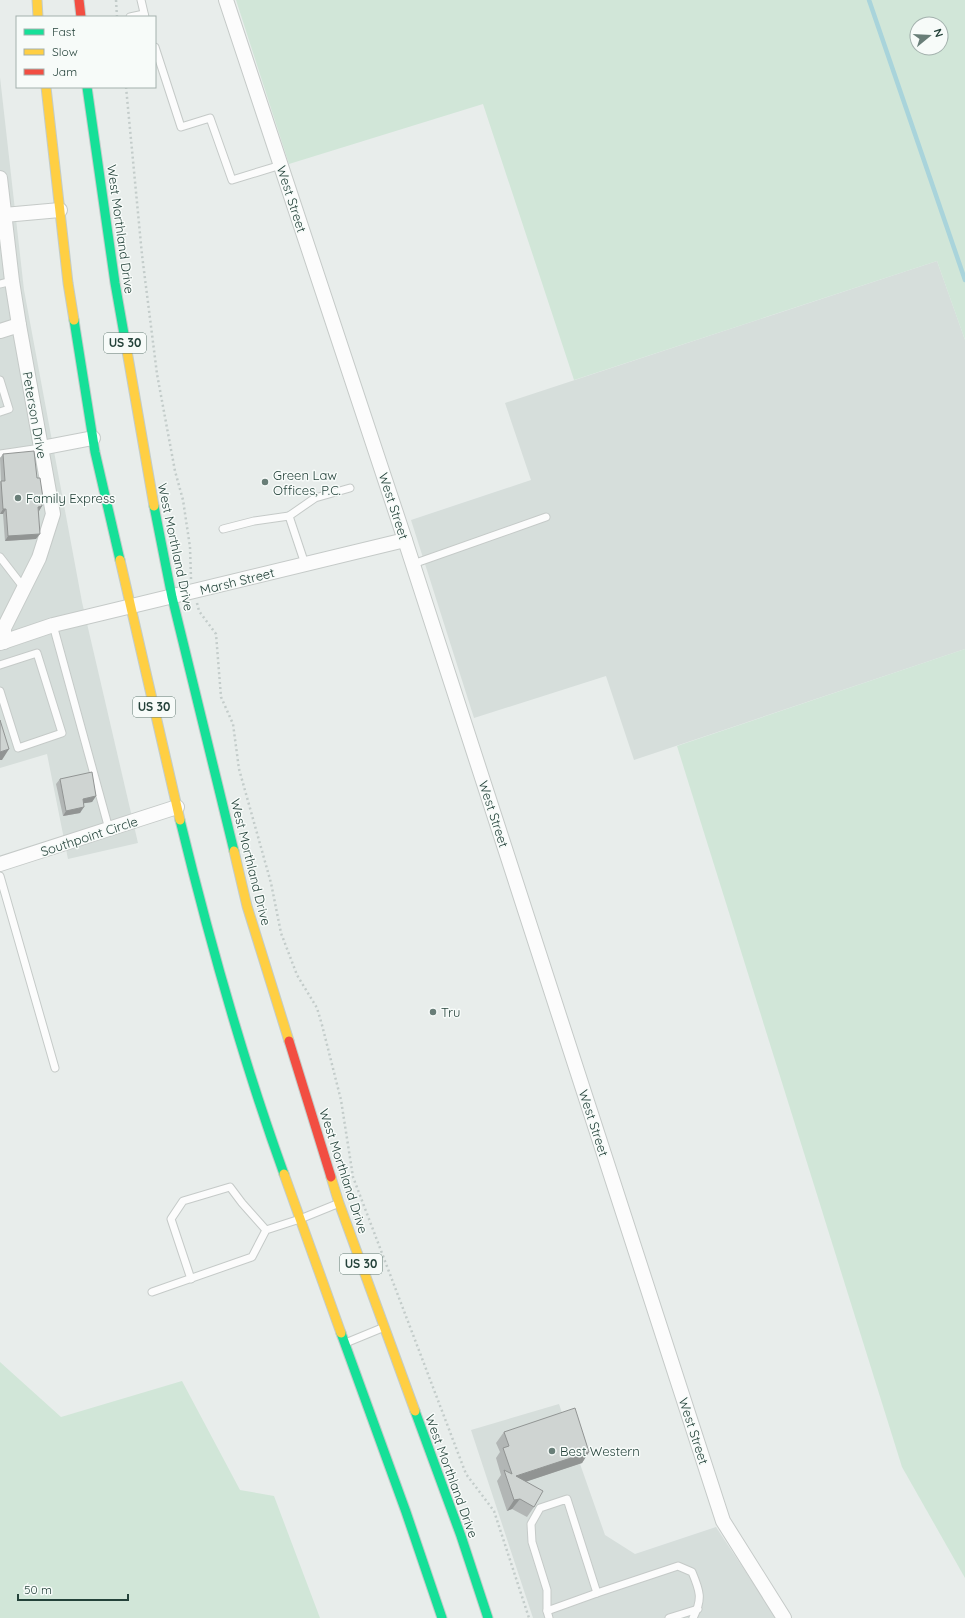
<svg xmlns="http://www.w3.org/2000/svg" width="965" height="1618" viewBox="0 0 965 1618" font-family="Quicksand,sans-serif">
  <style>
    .built { fill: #d6dedb }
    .green { fill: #d1e6d8; fill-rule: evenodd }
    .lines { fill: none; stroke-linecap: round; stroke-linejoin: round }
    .stream { stroke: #a9d4db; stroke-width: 4.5 }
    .lane-casing { stroke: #c5cac8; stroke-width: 9 }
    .street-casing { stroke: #c5cac8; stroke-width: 16 }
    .fast-casing { stroke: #c3ccc9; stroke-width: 11 }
    .slow-casing { stroke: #c3ccc9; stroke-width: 11 }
    .jam-casing { stroke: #c3ccc9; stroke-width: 11 }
    .path { stroke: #c3ccca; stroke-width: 2.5; stroke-dasharray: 2 3; stroke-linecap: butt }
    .lane { stroke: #fcfcfc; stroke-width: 7 }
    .street { stroke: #fcfcfc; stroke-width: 14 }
    .fast { stroke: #16e098; stroke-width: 9 }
    .slow { stroke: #ffcf43; stroke-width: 9 }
    .jam { stroke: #f24e42; stroke-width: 9 }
    .wall { fill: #b2b6b5 }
    .shaded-wall { fill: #919493 }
    .building { fill: #cfd4d2; stroke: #919493 }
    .poi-dot { fill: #697e78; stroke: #f7fbf9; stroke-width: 1.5 }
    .labels { text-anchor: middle; stroke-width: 3; stroke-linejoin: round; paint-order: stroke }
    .shield { fill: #f7fbf9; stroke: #637a73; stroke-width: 1 }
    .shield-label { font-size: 12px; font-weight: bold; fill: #24423a }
    .street-label { font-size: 13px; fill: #24423a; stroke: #f7fbf9 }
    .poi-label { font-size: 13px; fill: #24423a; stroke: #f7fbf9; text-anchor: start }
  </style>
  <rect width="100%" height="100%" fill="#e8edeb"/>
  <g class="built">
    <polygon points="0,77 24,290 82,602 138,843 68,859 47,754 0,768"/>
    <polygon points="937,261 965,340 965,649 634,760 606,676 474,718 411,520 531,480 505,403"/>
    <polygon points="559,1404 605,1535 635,1554 716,1527 776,1618 533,1618 471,1430"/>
  </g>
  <g class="green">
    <path d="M236,0H965V340L937,261L574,380L483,104L289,164ZM917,24H941V48H917Z"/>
    <polygon points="965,649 965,1578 902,1467 677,746"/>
    <polygon points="0,1362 61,1417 182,1381 240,1490 274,1496 320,1618 0,1618"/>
  </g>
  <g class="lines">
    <polyline class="stream" points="869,0 965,280"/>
    <g class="lane-casing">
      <g id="lane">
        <polyline points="141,0 145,17"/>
        <polyline points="130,17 144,14"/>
        <polyline points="155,47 181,127 210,118 232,180 281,165"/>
        <polyline points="0,284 12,281"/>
        <polyline points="0,380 9,409 0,412"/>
        <polyline points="0,454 41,448"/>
        <polyline points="223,529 254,521 289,516"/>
        <polyline points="0,557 24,588"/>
        <polyline points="305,564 289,516 315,498 350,488"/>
        <polyline points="413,564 546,517"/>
        <polyline points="53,625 109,829"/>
        <polyline points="0,665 37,653 62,733 18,748 0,691"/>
        <polyline points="0,876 55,1068"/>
        <polyline points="191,1279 171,1219 183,1201 230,1187 242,1203 266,1230"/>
        <polyline points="152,1292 252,1257 266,1230 300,1219 337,1204"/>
        <polyline points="348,1342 382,1328"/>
        <polyline points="547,1611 597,1593"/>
        <path d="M549,1618L547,1611V1590L532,1542L531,1524L540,1508L567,1499L597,1593L678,1566L692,1572C700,1591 703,1599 693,1618"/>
        <polyline points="669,1618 698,1609"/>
      </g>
    </g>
    <g class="street-casing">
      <g id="street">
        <polyline points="226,0 405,540 723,1521 784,1618"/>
        <polyline points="0,178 12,281 19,325 53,514 39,558 4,628 4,642"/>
        <polyline points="4,215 60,210"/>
        <polyline points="0,331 19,325"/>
        <polyline points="41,448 93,438"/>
        <polyline points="0,643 53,625 405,540"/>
        <polyline points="0,864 177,807"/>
      </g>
    </g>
    <g class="fast-casing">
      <g id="fast">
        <polyline points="87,87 115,283 127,351"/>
        <polyline points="74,320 95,452 120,560"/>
        <polyline points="154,506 172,597 234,851"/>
        <path d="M180,820C209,939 242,1058 284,1174"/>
        <polyline points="341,1333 406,1512 442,1618"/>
        <polyline points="415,1411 461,1536 488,1618"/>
      </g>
    </g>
    <g class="slow-casing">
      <g id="slow">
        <polyline points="37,0 38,17"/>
        <polyline points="46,87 68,283 74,320"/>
        <polyline points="127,351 154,506"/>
        <polyline points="120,560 180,820"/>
        <polyline points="234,851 247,906 289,1041"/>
        <polyline points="284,1174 341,1333"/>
        <polyline points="331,1177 339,1203 415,1411"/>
      </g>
    </g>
    <g class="jam-casing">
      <g id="jam">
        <polyline points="79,0 81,17"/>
        <polyline points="289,1041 331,1177"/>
      </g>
    </g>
    <g class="path">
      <polyline points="116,0 117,17"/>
      <polyline points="126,87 142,255 157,374 175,471 183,500 190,547 191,579"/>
      <polyline points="197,603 199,611 216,634 221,697 233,724 239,769 271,883 281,933 297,975 317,1008 322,1025 341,1100 353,1177 466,1474 494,1511 529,1618"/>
    </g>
    <use href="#lane" class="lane"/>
    <use href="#street" class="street"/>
    <use href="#fast" class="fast"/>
    <use href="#slow" class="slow"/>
    <use href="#jam" class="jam"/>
  </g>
  <g class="wall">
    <polygon points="3,454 37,478 43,498 42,500 42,506 39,511 36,539 5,541 3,514 0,514 0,482 1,481 0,458"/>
    <polygon points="60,779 96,796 92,802 84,803 80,813 63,816 56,784"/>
    <polygon points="504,1432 589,1452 582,1463 525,1482 534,1507 527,1517 512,1509 507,1511 497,1481 501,1475 496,1458 500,1452 496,1443"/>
  </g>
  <g class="shaded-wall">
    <polygon points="42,506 39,511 38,507"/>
    <polygon points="3,509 6,509 3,514 0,514"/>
    <polygon points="40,534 36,539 5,541 8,536"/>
    <polygon points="9,749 2,760 0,760 0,752"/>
    <polygon points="96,796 92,802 79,804 83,799"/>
    <polygon points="84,807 80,813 63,816 66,811"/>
    <polygon points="589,1452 582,1463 510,1487 516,1476"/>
    <polygon points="520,1499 512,1509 507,1511 514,1500"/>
  </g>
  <g class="building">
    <polygon points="34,451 37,478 40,478 43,498 41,498 42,506 38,507 40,534 8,536 6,509 3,509 1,481 5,481 3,454"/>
    <polygon points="0,720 9,749 0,752"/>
    <polygon points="92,772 96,796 83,799 84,807 66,811 60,779"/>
    <polygon points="575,1408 589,1452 516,1476 543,1491 534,1507 520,1499 514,1500 504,1470 512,1474 503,1448 509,1446 504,1432"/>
  </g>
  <g class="poi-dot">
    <circle cx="265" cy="482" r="4"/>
    <circle cx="18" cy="498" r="4"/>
    <circle cx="433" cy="1012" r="4"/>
    <circle cx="552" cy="1451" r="4"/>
  </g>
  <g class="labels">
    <g class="shield">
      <rect x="104" y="333" width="42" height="20" rx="3"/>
      <rect x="133" y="697" width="42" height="20" rx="3"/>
      <rect x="340" y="1254" width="42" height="20" rx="3"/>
    </g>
    <g class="shield-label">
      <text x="125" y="347">US 30</text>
      <text x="154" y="711">US 30</text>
      <text x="361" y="1268">US 30</text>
    </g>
    <g class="street-label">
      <text transform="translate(292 199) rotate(72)" y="5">West Street</text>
      <text transform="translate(121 229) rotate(82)" y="5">West Morthland Drive</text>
      <text transform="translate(35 415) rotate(80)" y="5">Peterson Drive</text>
      <text transform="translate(394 506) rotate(72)" y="5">West Street</text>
      <text transform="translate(176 547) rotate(78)" y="5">West Morthland Drive</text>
      <text transform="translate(237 581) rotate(-14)" y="5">Marsh Street</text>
      <text transform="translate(494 814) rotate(72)" y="5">West Street</text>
      <text transform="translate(89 836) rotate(-18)" y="5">Southpoint Circle</text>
      <text transform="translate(251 862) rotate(76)" y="5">West Morthland Drive</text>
      <text transform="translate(594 1123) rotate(72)" y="5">West Street</text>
      <text transform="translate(344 1171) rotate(72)" y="5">West Morthland Drive</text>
      <text transform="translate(694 1431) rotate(72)" y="5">West Street</text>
      <text transform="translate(452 1476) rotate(70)" y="5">West Morthland Drive</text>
    </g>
    <g class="poi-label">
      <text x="273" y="480">Green Law<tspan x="273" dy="15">Offices, P.C.</tspan></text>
      <text x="26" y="503">Family Express</text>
      <text x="441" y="1017">Tru</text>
      <text x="560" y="1456">Best Western</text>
    </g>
  </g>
  <rect x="16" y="16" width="140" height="72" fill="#f7fbf9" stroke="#a3b1ad"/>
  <rect x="24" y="29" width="20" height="6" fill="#16e098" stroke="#a3b1ad"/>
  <text x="52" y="36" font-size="12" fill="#24423a">Fast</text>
  <rect x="24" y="49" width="20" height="6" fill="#ffcf43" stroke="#a3b1ad"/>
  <text x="52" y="56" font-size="12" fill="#24423a">Slow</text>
  <rect x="24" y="69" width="20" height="6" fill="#f24e42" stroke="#a3b1ad"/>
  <text x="52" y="76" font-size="12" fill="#24423a">Jam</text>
  <g transform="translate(929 36) rotate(72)"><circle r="19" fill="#f7fbf9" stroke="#a3b1ad"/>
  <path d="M0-3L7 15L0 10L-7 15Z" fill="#697e78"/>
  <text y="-6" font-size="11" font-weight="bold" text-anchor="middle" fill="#24423a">N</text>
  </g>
  <path d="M18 1594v6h110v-6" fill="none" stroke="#24423a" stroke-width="2"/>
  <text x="24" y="1594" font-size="12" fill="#24423a" stroke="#f7fbf9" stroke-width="3" paint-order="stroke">50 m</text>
</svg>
